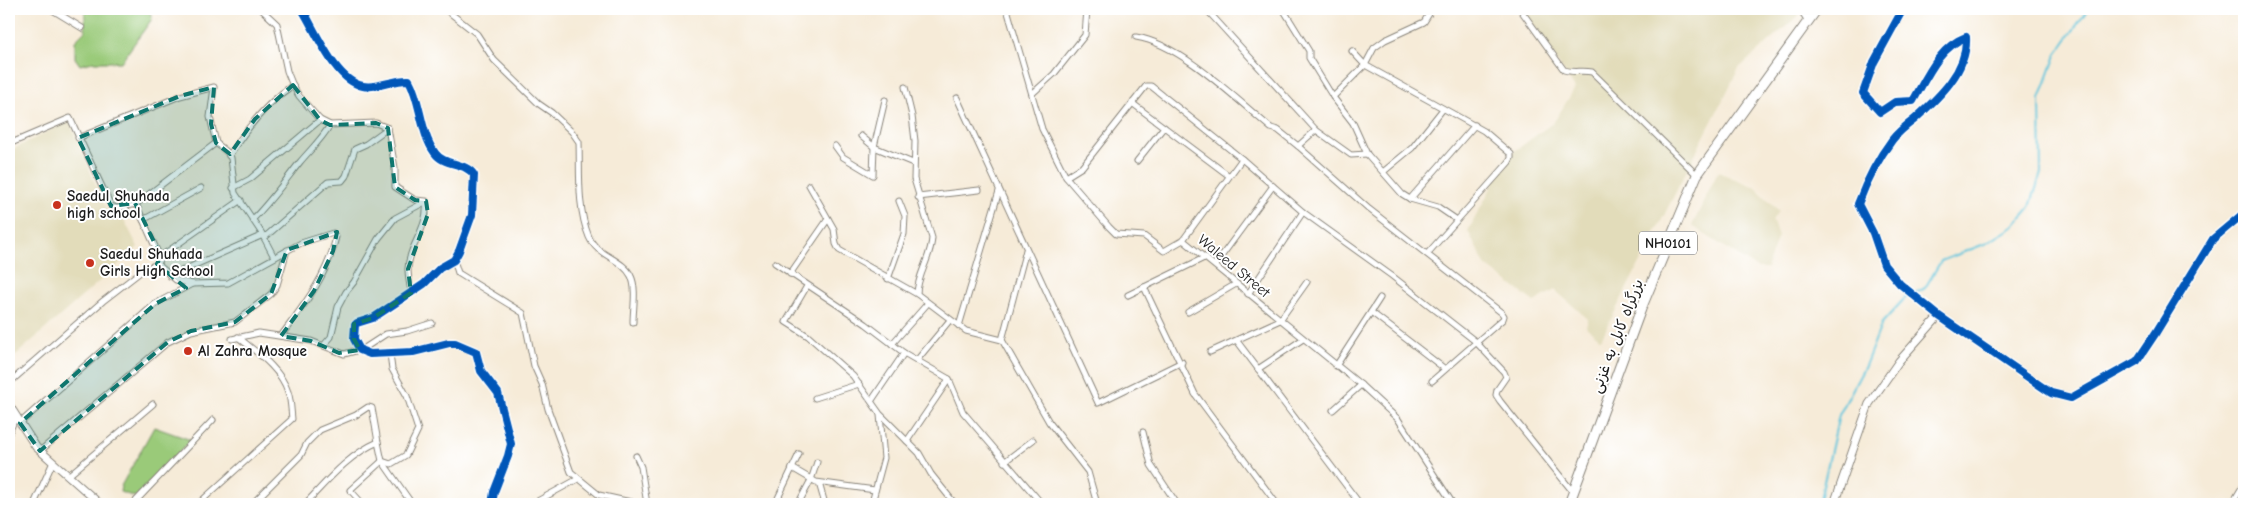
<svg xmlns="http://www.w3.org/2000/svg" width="2253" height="513" viewBox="0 0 2253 513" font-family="'Comic Neue','Playpen Sans Arabic',sans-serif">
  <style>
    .built { fill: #e2dcba }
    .green { fill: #9aca79; stroke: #5b734a }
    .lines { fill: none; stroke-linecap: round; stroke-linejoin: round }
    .stream { stroke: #60c6dd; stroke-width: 2 }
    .street-casing { stroke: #89847a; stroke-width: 7 }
    .secondary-casing { stroke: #89847a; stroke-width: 9 }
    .highway-casing { stroke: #89847a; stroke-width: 11 }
    .street { stroke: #fff; stroke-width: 5 }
    .secondary { stroke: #fff; stroke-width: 7 }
    .highway { stroke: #fff; stroke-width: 9 }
    .cycleway-casing { stroke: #fff; stroke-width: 11 }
    .cycleway { stroke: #0057b8; stroke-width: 8 }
    .marked { fill: #0f766e; fill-opacity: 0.2; stroke: #0f766e; stroke-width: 4; stroke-dasharray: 10 6; stroke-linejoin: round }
    .poi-dot { fill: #c8321e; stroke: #fff; stroke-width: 2 }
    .labels { text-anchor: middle; stroke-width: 4; stroke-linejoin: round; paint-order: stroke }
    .shield { fill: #fff; stroke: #606060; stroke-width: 1 }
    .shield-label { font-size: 14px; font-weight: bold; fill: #1c1c1c }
    .poi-label { font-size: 15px; font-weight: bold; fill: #1c1c1c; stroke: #fff; text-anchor: start }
    .street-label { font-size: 15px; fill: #1c1c1c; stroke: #fff }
  </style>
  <rect width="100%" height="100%" fill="#fff"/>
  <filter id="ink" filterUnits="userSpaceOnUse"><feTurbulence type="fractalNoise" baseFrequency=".02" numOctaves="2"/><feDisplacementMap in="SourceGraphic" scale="10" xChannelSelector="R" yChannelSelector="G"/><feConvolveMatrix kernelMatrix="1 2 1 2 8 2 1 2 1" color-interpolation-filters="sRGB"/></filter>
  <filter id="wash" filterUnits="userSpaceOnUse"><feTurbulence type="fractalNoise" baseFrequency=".0096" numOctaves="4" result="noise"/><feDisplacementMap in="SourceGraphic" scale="20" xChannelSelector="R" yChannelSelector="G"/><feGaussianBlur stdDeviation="1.12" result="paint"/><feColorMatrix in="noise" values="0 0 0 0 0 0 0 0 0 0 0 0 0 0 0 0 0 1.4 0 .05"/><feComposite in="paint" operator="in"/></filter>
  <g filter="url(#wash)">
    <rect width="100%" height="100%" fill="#f6ebd8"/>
    <g class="built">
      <polygon points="1522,9 1806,9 1739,68 1601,339 1586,327 1588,319 1555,290 1534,302 1485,265 1468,231 1508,156 1554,122 1575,88"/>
      <polygon points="69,121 109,215 119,210 138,247 9,361 9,178 15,175 9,158 9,151"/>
      <polygon points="1718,172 1755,187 1779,211 1772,220 1778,236 1767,268 1757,268 1692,226"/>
    </g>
    <g class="green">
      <polygon points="85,9 149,9 152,19 121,62 93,62 80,65 75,58 75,41 85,31"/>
      <polygon points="154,427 191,440 135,497 120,492 121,486"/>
    </g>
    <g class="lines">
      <g class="stream">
        <polyline points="1914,294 1925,288 1941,261 1987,243 2013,227 2030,207 2041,173 2040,99 2056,55 2088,9"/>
        <polyline points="1819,504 1839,415 1865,366 1882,323 1905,298 1910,296"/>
      </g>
    </g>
  </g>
  <g filter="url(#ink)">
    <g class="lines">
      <g class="street-casing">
        <g id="street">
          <polyline points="51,9 82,28"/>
          <path d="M261,9L277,24L287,71L293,86L299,96L320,120L330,125L376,123L388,128L395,168V187L415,200L426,201C429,229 409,244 408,269C408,277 410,285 411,293"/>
          <path d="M302,9C316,31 335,81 363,86C378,89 394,79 409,80C421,101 420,133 435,153C444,166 466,162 474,175L472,215L459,251L454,260L440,268L424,284L373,318L357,323L355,325L354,339L360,350L370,354L413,352L449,343H455L476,352L481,371L498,393L511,444L508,456L494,492L492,504"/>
          <polyline points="390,9 391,9"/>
          <path d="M445,9L477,34L494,60L539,104L552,113L572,132L579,142C580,172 577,208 589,237C597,256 623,259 631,276C637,288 633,309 633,322"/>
          <polyline points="1007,9 1042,129 1066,177 1109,227 1116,234 1144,236 1164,251 1183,240 1361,385 1398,419 1453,504"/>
          <polyline points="1206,9 1316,130 1351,155 1367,154"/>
          <polyline points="1283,9 1309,51 1309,58 1333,97 1353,123 1367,154 1402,194 1410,199 1438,207 1457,220"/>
          <path d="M1520,9L1564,70C1574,73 1582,70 1592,72L1697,175"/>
          <polyline points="1800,9 1808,21"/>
          <path d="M1136,37C1181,44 1236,99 1271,128L1278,130L1298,146L1369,209L1502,313L1504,316L1503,319L1432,381"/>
          <polyline points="1352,51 1365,65 1484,131 1511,154 1511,158 1509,162 1427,254"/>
          <path d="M905,87L912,116L915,141L914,179L932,238C931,258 917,275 917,294L966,331L1002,340L1049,422L1088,472L1097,504"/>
          <polyline points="1033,93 1054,74 1085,35 1087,9"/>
          <polyline points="1333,97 1365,65 1374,48 1385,40 1424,22 1432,9"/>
          <polyline points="957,98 1098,403 1182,362"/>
          <polyline points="1132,103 1228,175"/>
          <polyline points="861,136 874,147 913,163"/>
          <polyline points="78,138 180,96 214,87 210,117 216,143 227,152 231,158 235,193 261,232 274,257"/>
          <polyline points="9,144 70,118 111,206 117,208 136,204 157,251 161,256 157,264"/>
          <polyline points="835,146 843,157 873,175 874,147 885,100"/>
          <polyline points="1298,146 1316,130"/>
          <path d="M229,156C246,129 266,103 293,85"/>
          <polyline points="1137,161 1164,127"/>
          <polyline points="1383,172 1412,148 1443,109"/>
          <polyline points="1066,177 1082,167 1146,86 1151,86 1242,159 1303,212 1392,276 1475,341 1504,372 1506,377 1497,390 1496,395 1500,401 1573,492"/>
          <polyline points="809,185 834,229 836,244 839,250 917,294"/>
          <polyline points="233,188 250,179 320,120"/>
          <polyline points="918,197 979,190"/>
          <polyline points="1410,199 1475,125"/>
          <polyline points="136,204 216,143"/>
          <path d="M253,219C271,201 285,181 300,162C311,149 322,139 330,125"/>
          <polyline points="143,220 201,188"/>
          <polyline points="264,238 328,182 342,181 346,176 355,149 366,144 388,128"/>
          <polyline points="1183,240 1242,159"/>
          <polyline points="161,256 241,200"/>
          <polyline points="454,260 458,273 523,313 534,366 542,384 548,409 571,472 599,495 640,504"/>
          <polyline points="775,263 866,324 904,353 949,379 963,412 1042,504"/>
          <polyline points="1215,265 1273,186"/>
          <polyline points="790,274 828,219"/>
          <polyline points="170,276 263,235"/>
          <polyline points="888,279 904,234 905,216 899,201"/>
          <polyline points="807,286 786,322 808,336 853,376 880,414 919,453 931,474 955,504"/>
          <polyline points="1144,287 1195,394 1277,504"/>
          <polyline points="1248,294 1303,212"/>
          <polyline points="1128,295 1206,257"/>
          <polyline points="1188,312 1236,284"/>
          <polyline points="1371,312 1445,369"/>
          <polyline points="959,326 999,191"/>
          <polyline points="232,339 259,333 311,341 344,354 363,349 386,334 407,331 432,323"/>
          <polyline points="1002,340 1026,250"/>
          <polyline points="1237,341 1360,504"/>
          <polyline points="892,344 928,303"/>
          <polyline points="324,345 331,337 338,307 346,292 354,282 378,239 395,218 425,202"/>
          <polyline points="1210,352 1280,320 1307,282"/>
          <polyline points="917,360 950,320"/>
          <polyline points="1336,366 1380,298"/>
          <polyline points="1258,369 1303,339"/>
          <path d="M9,383L103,301L143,270L157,264L176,280L192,284L228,283L301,243L333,233L336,237C328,275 304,305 281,336"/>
          <polyline points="815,398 859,384"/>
          <polyline points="872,400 904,353"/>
          <polyline points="1333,410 1361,385"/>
          <polyline points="20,423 155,304 192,284"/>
          <polyline points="1143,432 1151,465 1177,504"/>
          <polyline points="9,433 16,416"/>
          <polyline points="907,441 949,379"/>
          <polyline points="40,451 168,342 191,331 235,322 271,294 277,285 287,250"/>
          <polyline points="636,456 641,467 647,504"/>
          <polyline points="382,461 391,464 406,455 418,430 407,396 392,369 390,354"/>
          <polyline points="1004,462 1033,440"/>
          <polyline points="792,468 816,482 875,490"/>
          <polyline points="68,476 153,404"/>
          <polyline points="819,483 825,504"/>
          <polyline points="778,498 799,454"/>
          <polyline points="873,499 884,458 880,415"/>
          <polyline points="34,504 53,462"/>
          <polyline points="133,504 213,420"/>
          <path d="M198,504L292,419C291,410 291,400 288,392C281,369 256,352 238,337"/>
          <polyline points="252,504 301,455 307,443 320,430 356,415 368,407 372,408 378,442"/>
          <path d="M305,504C327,481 348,455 378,442L382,461L412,504"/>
          <polyline points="359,504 361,502 350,490 382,461"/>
          <polyline points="532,504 578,479"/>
          <polyline points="798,504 811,480 817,462"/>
          <polyline points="2232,504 2244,484"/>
        </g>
      </g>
      <g class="secondary-casing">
        <g id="secondary">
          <path d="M1903,9L1874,62L1863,93L1880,112L1895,102L1913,101C1927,77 1939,47 1966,37C1968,71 1938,98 1915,119C1907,125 1898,132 1892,140C1877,160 1867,180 1858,204L1873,233L1884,265L1900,284L1939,316L2051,393L2071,398L2137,361L2155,334L2213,239L2244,213"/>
          <polyline points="9,405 36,447 100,504"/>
          <polyline points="1834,504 1869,404 1899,361 1939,316"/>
        </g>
      </g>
      <g class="highway-casing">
        <polyline id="highway" points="1569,504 1641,309 1697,175 1817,9"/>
      </g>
      <use href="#street" class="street"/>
      <use href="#secondary" class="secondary"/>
      <use href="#highway" class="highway"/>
      <g class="cycleway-casing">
        <g id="cycleway">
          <path d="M302,9C316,31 335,81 363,86C378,89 394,79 409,80C421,101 420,133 435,153C444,166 466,162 474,175L472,215L459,251L454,260L440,268L424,284L373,318L357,323L355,325L354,339L360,350L370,354L413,352L449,343H455L476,352L481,371L498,393L511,444L508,456L494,492L492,504"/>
          <path d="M1903,9L1874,62L1863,93L1880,112L1895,102L1913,101C1927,77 1939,47 1966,37C1968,71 1938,98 1915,119C1907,125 1898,132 1892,140C1877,160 1867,180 1858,204L1873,233L1884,265L1900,284L1939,316L2051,393L2071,398L2137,361L2155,334L2213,239L2244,213"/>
        </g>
      </g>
      <use href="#cycleway" class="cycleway"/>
    </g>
  </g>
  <path class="marked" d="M293,85L320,120L330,125L376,123L388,128L395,187L415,200L426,201L428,214L408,269L411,293L373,318L354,324V339L360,350L339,353L311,341L281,336L314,291L333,251L337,232L287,250L271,294L235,322L191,331L168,342L40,451L20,423L155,304L186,288L157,264L161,256L135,203L111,206L78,138L180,96L214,87L211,124L216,143L230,154L255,119Z"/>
  <g class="poi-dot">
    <circle cx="57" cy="205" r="5"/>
    <circle cx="90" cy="263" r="5"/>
    <circle cx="188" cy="351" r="5"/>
  </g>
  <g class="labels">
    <rect class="shield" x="1639" y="231.5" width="58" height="23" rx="4"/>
    <g class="shield-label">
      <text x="1668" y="248">NH0101</text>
    </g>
    <g class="poi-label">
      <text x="67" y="201">Saedul Shuhada<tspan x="67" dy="17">high school</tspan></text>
      <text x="100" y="259">Saedul Shuhada<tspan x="100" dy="17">Girls High School</tspan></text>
      <text x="198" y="356">Al Zahra Mosque</text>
    </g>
    <g class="street-label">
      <text transform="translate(1234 266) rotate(40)" y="5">Waleed Street</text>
      <text transform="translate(1617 336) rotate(-69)" y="5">بزرگراه کابل به غزنی</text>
    </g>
  </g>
  <rect width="2253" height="513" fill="none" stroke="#fff" stroke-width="30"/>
</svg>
